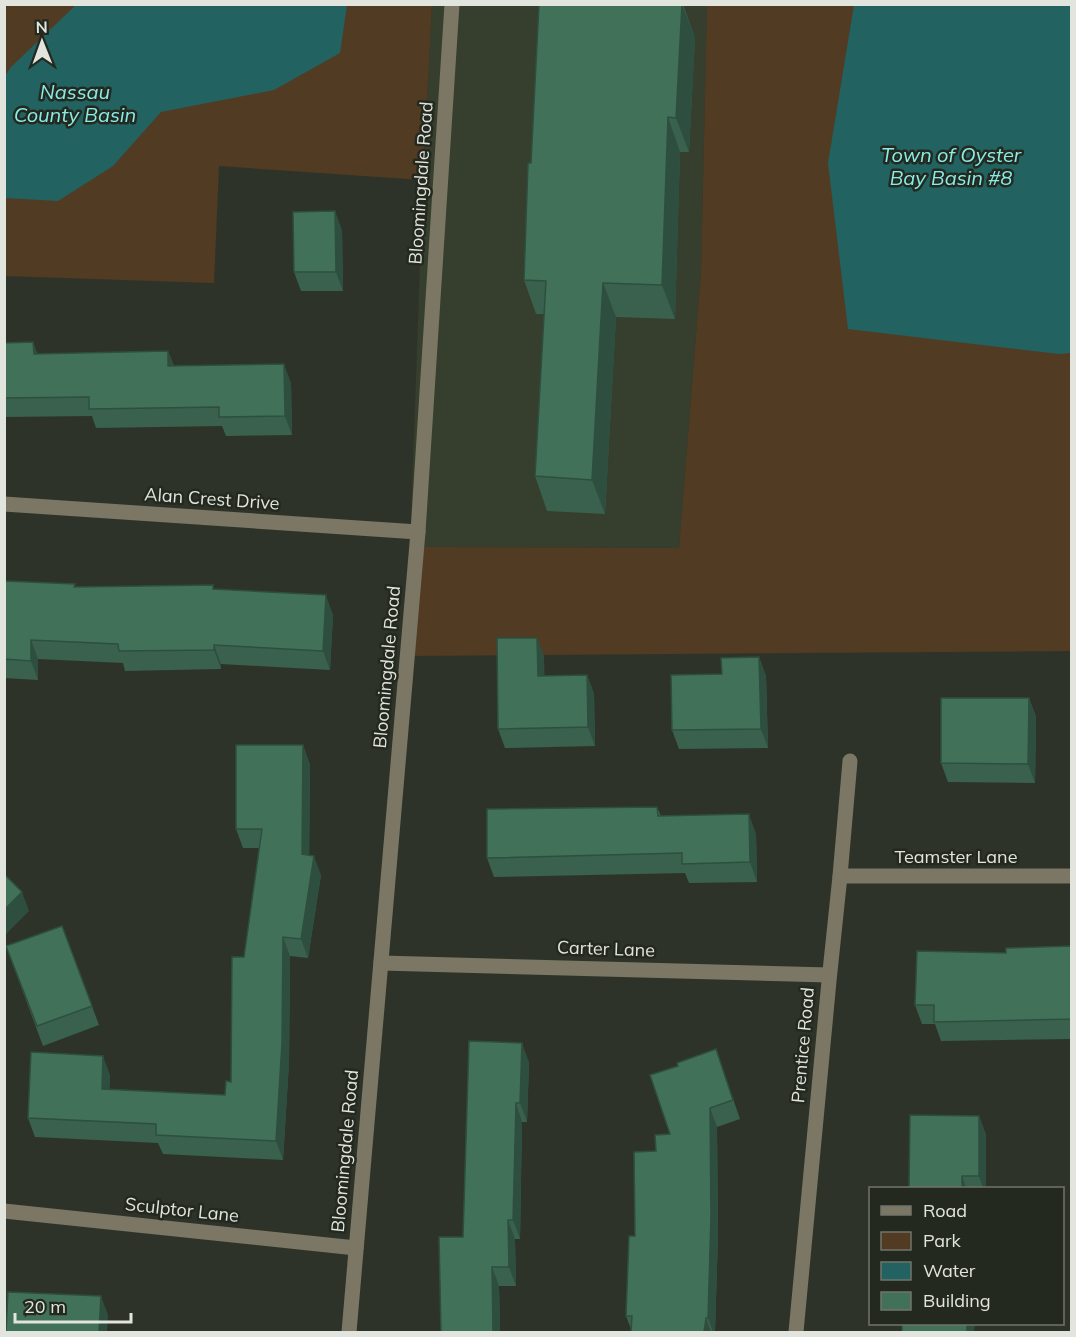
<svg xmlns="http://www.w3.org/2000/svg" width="1076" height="1337" viewBox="0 0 1076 1337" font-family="Mulish,sans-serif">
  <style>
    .built { fill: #363e2e }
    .green { fill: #523b23 }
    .water { fill: #226261 }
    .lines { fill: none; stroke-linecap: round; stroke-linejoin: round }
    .minor { stroke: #7b7764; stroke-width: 15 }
    .wall { fill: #39614d }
    .shaded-wall { fill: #2e4f3f }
    .building { fill: #42715a; stroke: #2e4f3f; stroke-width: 1.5 }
    .labels { text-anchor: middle; stroke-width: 5; stroke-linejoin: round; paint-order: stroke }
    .street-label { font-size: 18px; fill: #e1e5de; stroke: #24291f }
    .water-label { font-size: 20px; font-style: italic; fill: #88ece9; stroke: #24291f }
  </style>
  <rect width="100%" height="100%" fill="#2e3329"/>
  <polygon class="built" points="432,5 707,5 701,272 679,548 410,547 423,180"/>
  <g class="green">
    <polygon points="9,5 432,5 423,180 219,166 214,283 5,276 4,9"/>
    <polygon points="707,5 1071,5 1071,651 402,656 410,547 679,548 701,272"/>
  </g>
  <g class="water">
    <polygon points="77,4 347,4 347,5 340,53 274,90 161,112 113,166 58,201 5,198 5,76 11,67"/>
    <polygon points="854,5 1071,5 1071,353 1059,354 848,329 828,163"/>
  </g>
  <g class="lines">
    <g class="minor">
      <polyline points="4,504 418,532"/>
      <polyline points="840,876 1072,876"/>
      <polyline points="381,963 829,975"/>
      <polyline points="4,1211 356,1248"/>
      <polyline points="349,1332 418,532 452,4"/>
      <polyline points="796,1332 829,981 840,876 850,761"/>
    </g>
  </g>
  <g class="wall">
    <polygon points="539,4 683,4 695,38 689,152 680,152 675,319 616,317 605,514 547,511 535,476 544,314 536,314 524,280 531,163"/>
    <polygon points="342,230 343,291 301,291 294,272"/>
    <polygon points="33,342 37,354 168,351 174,366 291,383 292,435 226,436 222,426 96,428 92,416 4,417 4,343"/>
    <polygon points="4,581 75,584 75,587 215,589 333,615 330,670 221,664 221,669 125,671 123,663 38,659 38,680 4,678"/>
    <polygon points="537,638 544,657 544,676 587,675 594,694 595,746 505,748 498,729"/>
    <polygon points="759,657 766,676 768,748 679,749 672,730 722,674"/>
    <polygon points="1029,698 1036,717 1035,783 948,782 941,763"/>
    <polygon points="303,745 310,765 309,855 321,875 308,958 290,956 289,1062 283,1160 163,1154 158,1143 35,1137 28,1118 110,1075 109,1089 225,1095 231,1082 244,957 260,848 243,848 236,829"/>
    <polygon points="657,807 661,816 756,834 757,882 689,883 685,873 494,877 487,858"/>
    <polygon points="62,926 99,1025 43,1046 6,946"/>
    <polygon points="1071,946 1071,1039 941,1041 935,1024 922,1024 915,1005 1006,953"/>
    <polygon points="716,1049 740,1119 717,1127 718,1235 715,1332 631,1332 631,1329 626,1316 635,1236 656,1151 670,1134 678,1066"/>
    <polygon points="529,1062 527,1122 522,1122 520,1239 515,1239 516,1286 499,1286 500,1332 441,1332 463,1237"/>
    <polygon points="979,1116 986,1135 986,1188 909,1188"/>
  </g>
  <g class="shaded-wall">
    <polygon points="682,4 695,38 689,152 676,118"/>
    <polygon points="668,117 680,152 675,319 662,285"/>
    <polygon points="335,211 342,230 343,291 336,272"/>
    <polygon points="603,283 616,317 605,514 592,480"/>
    <polygon points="33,342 40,361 34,354"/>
    <polygon points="168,351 175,370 168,366"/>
    <polygon points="284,364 291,383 292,435 285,416"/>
    <polygon points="326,595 333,615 330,670 323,651"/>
    <polygon points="537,638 544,657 545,695 538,676"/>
    <polygon points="31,640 38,659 38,680 31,661"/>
    <polygon points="214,645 221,664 221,669 214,650"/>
    <polygon points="759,657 766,676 768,748 761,729"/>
    <polygon points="587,675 594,694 595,746 588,727"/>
    <polygon points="1029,698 1036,717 1035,783 1028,764"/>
    <polygon points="303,745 310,765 309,873 302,854"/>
    <polygon points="749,814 756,834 757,882 750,862"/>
    <polygon points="314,856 321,875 308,958 301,939"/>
    <polygon points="22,892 29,911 4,936 4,910"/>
    <polygon points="283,937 290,956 289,1062 283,1160 276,1141"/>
    <polygon points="522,1043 529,1062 527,1122 520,1103"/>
    <polygon points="103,1056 110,1075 109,1108 102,1089"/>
    <polygon points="516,1103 522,1122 520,1239 513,1220"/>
    <polygon points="710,1108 717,1127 718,1235 715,1332 713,1332 708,1318"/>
    <polygon points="979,1116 986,1135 986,1188 983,1188 979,1176"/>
    <polygon points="962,1176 966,1188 962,1188"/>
    <polygon points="508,1220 515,1239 516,1286 509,1267"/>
    <polygon points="492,1267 499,1286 500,1332 493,1332"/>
    <polygon points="101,1296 108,1315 107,1332 99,1332"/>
    <polygon points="706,1318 711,1332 704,1332"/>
    <polygon points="967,1323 975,1323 974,1332 967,1332"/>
  </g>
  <g class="building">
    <polygon points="539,4 682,4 676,118 668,117 662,285 603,283 592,480 535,476 546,281 524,280 528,163 531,163"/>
    <polygon points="335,211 336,272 294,272 293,212"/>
    <polygon points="33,342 34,354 168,351 168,366 284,364 285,416 219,417 219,407 89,409 89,397 4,398 4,343"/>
    <polygon points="4,581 75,584 74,587 213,585 213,589 326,595 323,651 214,645 214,650 119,651 118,644 31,640 31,661 4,659"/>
    <polygon points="497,638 537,638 538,676 587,675 588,727 498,729"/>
    <polygon points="759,657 761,729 672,730 671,675 722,674 721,658"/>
    <polygon points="941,698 1029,698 1028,764 941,763"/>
    <polygon points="236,745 303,745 302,854 314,856 301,939 283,937 282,1043 276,1141 156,1135 156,1124 28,1118 31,1052 103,1056 102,1089 225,1095 226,1081 231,1082 232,957 244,957 262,829 236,829"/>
    <polygon points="657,807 658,816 749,814 750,862 682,864 682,853 487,858 487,809"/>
    <polygon points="4,874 22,892 4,910"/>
    <polygon points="62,926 92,1006 37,1026 6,946"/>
    <polygon points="1071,946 1071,1019 934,1022 934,1005 915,1005 917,951 1006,953 1006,948"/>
    <polygon points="469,1041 522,1043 520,1103 516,1103 513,1220 508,1220 509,1267 492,1267 493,1332 441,1332 439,1237 463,1237"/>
    <polygon points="716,1049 733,1100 710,1108 711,1216 708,1318 706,1318 704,1332 631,1332 632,1316 626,1316 629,1236 635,1236 634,1152 656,1151 655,1135 670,1134 650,1075 678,1066 677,1063"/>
    <polygon points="910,1115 979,1116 979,1176 962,1176 962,1188 909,1188"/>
    <polygon points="8,1292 101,1296 99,1332 6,1332"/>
    <rect x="902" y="1323" width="65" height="9"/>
  </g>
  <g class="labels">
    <g class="street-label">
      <text transform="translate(421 183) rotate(-86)" y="6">Bloomingdale Road</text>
      <text transform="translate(212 499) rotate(4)" y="6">Alan Crest Drive</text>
      <text transform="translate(387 667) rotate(-85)" y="6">Bloomingdale Road</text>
      <text x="956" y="863">Teamster Lane</text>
      <text transform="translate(606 949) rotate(2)" y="6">Carter Lane</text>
      <text transform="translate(803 1045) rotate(-85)" y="6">Prentice Road</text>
      <text transform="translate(345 1151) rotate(-85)" y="6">Bloomingdale Road</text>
      <text transform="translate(182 1210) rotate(6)" y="6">Sculptor Lane</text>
    </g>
    <g class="water-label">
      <text x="75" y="99">Nassau<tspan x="75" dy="23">County Basin</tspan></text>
      <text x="951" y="162">Town of Oyster<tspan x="951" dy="23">Bay Basin #8</tspan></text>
    </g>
  </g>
  <rect width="1076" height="1337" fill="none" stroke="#e1e5de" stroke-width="12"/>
  <rect x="869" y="1187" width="195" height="138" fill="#24291f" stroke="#70746b" stroke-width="1.5"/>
  <rect x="881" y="1206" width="30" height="9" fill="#7b7764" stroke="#70746b" stroke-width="1.5"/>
  <text x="923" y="1217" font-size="18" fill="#e1e5de">Road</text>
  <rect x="881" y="1232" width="30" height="18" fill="#523b23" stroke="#70746b" stroke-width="1.5"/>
  <text x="923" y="1247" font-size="18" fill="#e1e5de">Park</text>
  <rect x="881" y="1262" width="30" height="18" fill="#226261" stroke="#70746b" stroke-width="1.5"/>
  <text x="923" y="1277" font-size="18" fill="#e1e5de">Water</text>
  <rect x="881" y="1292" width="30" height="18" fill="#42715a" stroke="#70746b" stroke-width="1.5"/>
  <text x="923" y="1307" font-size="18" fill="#e1e5de">Building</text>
  <g transform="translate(42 42) rotate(359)" stroke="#24291f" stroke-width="4.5" paint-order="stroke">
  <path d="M0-4.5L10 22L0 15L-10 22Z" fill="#e1e5de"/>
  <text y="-9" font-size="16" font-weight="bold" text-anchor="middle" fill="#e1e5de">N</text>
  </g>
  <path d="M15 1313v9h116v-9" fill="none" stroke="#e1e5de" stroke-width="3"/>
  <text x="24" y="1313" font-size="18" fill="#e1e5de" stroke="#24291f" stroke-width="4.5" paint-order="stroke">20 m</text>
</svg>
